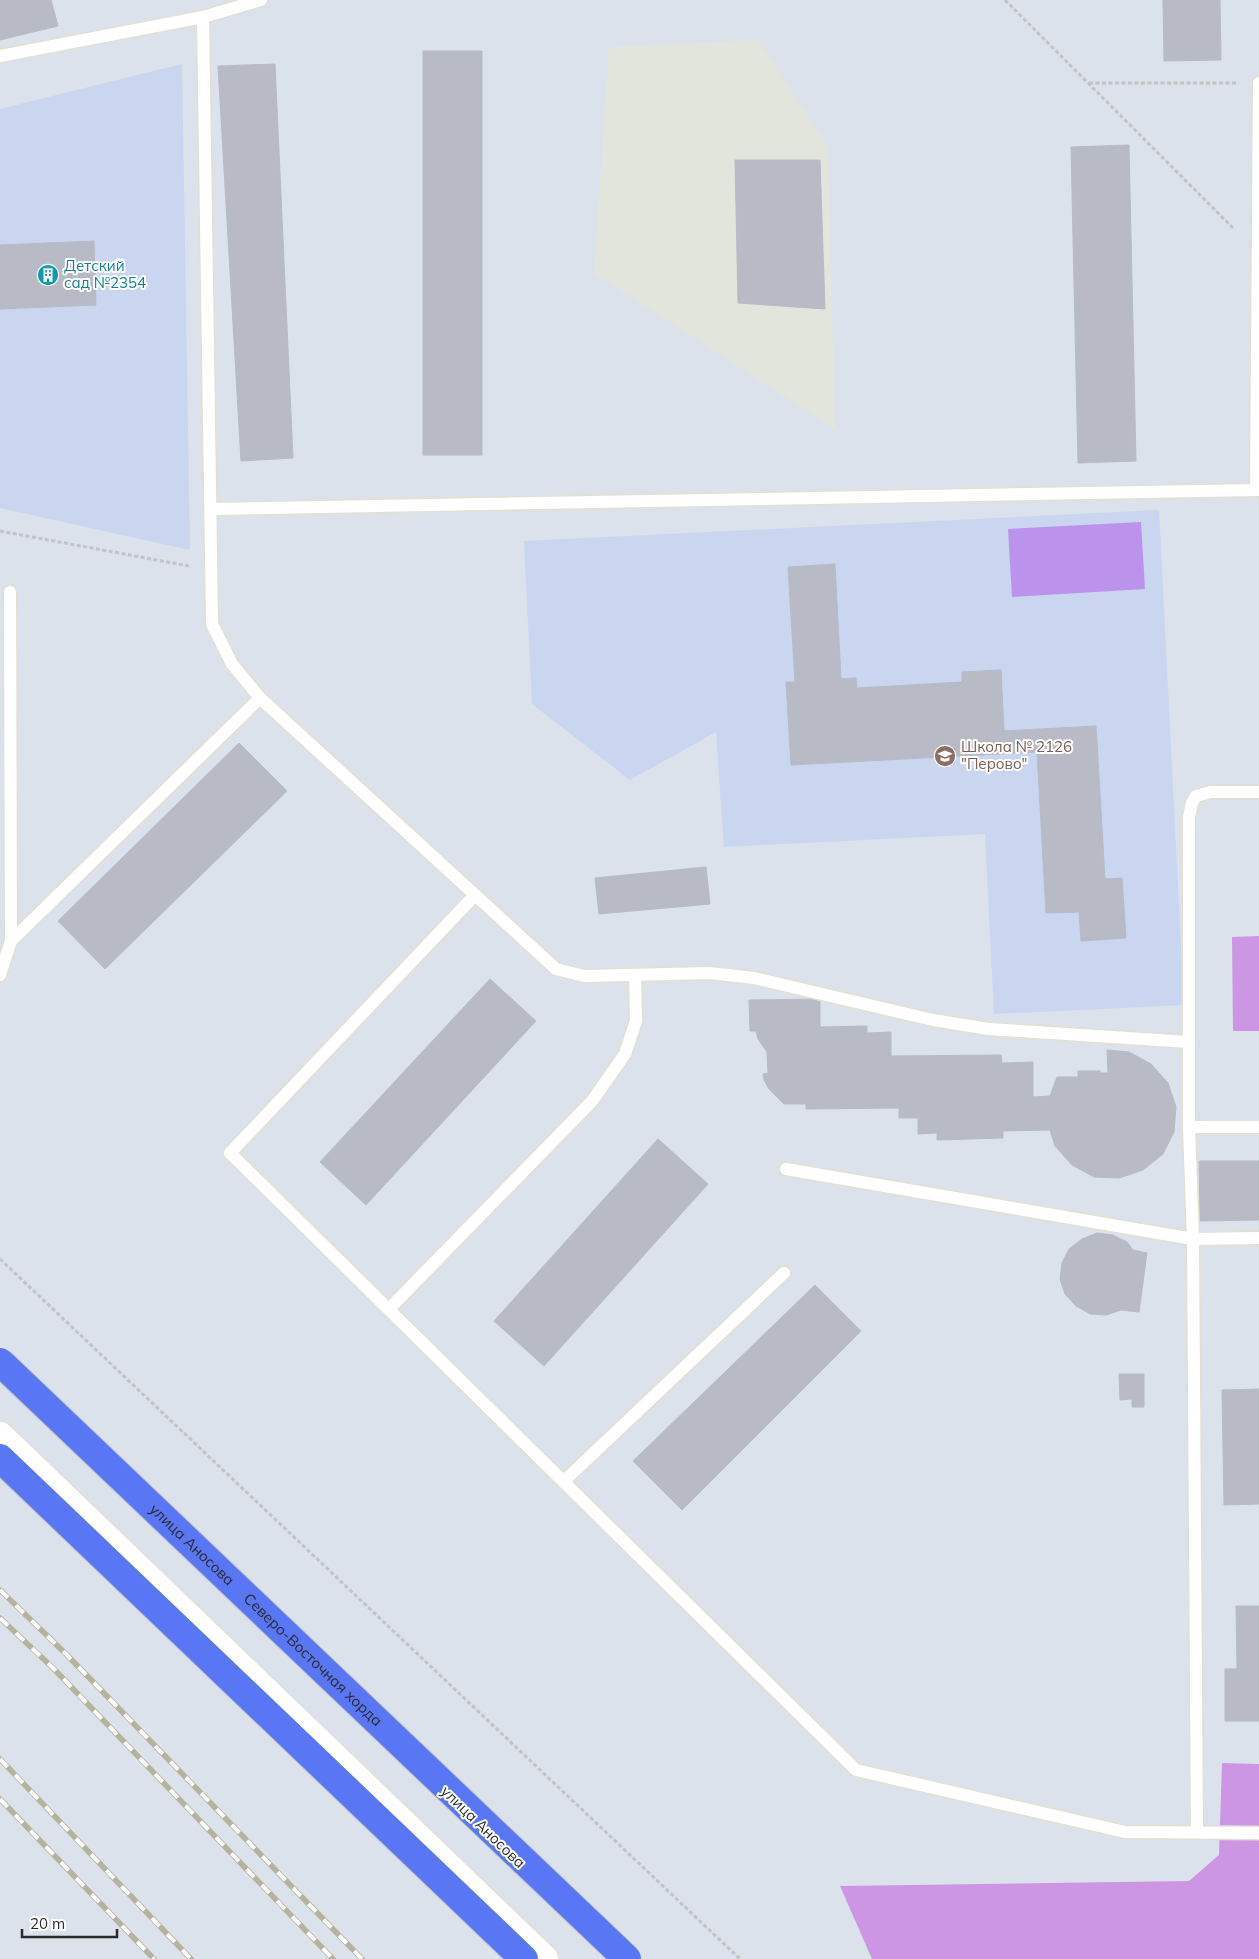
<svg xmlns="http://www.w3.org/2000/svg" width="1259" height="1959" viewBox="0 0 1259 1959" font-family="Mulish,sans-serif">
  <style>
    .industrial { fill: #e2e5dc }
    .education { fill: #cad5ef }
    .green { fill: #cd96e5 }
    .pitch { fill: #bb92ec }
    .building { fill: #b8bbc5; stroke: #b5bbc8 }
    .lines { fill: none; stroke-linecap: round; stroke-linejoin: round }
    .lane-casing { stroke: #e3e0d1; stroke-width: 15 }
    .secondary-casing { stroke: #e3e0d1; stroke-width: 30 }
    .primary-casing { stroke: #c3c3c3; stroke-width: 30 }
    .path { stroke: #c3c3c3; stroke-width: 3; stroke-dasharray: 4 2.5; stroke-linecap: butt }
    .lane { stroke: #fff; stroke-width: 12 }
    .secondary { stroke: #fff; stroke-width: 28 }
    .primary { stroke: #5977f4; stroke-width: 28 }
    .rail-casing { stroke: #b5b29e; stroke-width: 5.5 }
    .rail { stroke: #fff; stroke-width: 4; stroke-dasharray: 11; stroke-linecap: butt }
    .primary-bridge-casing { stroke: #c3c3c3; stroke-width: 30; stroke-linecap: butt }
    .primary-bridge { stroke: #5977f4; stroke-width: 28 }
    .labels { text-anchor: middle; stroke-width: 4; stroke-linejoin: round; paint-order: stroke }
    .culture-label { font-size: 15px; fill: #0d838f; stroke: #fff; text-anchor: start }
    .education-label { font-size: 15px; fill: #785e54; stroke: #fff; text-anchor: start }
    .street-label { font-size: 15px; fill: #2a2a2a; stroke: #fff }
  </style>
  <rect width="100%" height="100%" fill="#dbe2ec"/>
  <polygon class="industrial" points="758,40 828,147 835,429 594,273 609,47"/>
  <g class="education">
    <polygon points="182,64 190,550 0,508 0,109"/>
    <polygon points="1159,510 1184,1005 994,1014 985,834 724,847 716,732 630,780 532,704 524,541"/>
  </g>
  <g class="green">
    <polygon points="1259,936 1259,1031 1233,1031 1232,937"/>
    <polygon points="1222,1763 1259,1764 1259,1959 872,1959 840,1886 1189,1881 1219,1855"/>
  </g>
  <polygon class="pitch" points="1141,522 1145,589 1012,597 1008,529"/>
  <g class="building">
    <polygon points="0,0 51,0 58,26 0,40"/>
    <polygon points="1163,0 1220,0 1221,60 1164,61"/>
    <rect x="423" y="51" width="59" height="404"/>
    <polygon points="275,64 293,458 241,461 218,66"/>
    <polygon points="1129,145 1136,461 1078,463 1071,147"/>
    <polygon points="735,160 820,160 825,309 738,303"/>
    <polygon points="94,241 96,305 0,309 0,245"/>
    <polygon points="835,564 841,679 856,678 857,688 962,682 962,672 1001,670 1004,731 1096,726 1105,879 1122,878 1126,938 1081,941 1079,912 1046,913 1037,752 791,765 786,682 795,682 788,567"/>
    <polygon points="239,743 287,791 105,969 58,921"/>
    <polygon points="706,867 710,904 599,914 595,878"/>
    <polygon points="490,979 536,1021 366,1205 320,1162"/>
    <polygon points="820,999 820,1027 867,1026 867,1033 891,1032 891,1056 1001,1055 1002,1063 1033,1062 1033,1097 1050,1096 1057,1077 1078,1077 1078,1071 1100,1071 1100,1073 1108,1073 1107,1050 1129,1052 1151,1064 1168,1083 1176,1107 1174,1132 1163,1154 1143,1170 1119,1178 1094,1177 1072,1165 1055,1146 1050,1130 1003,1131 1003,1138 937,1140 937,1133 918,1134 918,1118 899,1118 899,1108 806,1109 806,1104 784,1104 769,1089 764,1080 763,1074 768,1073 767,1052 758,1039 756,1031 750,1031 749,1000"/>
    <polygon points="658,1139 708,1184 544,1366 494,1321"/>
    <polygon points="1199,1161 1259,1161 1259,1220 1200,1221"/>
    <polygon points="1097,1233 1113,1235 1127,1242 1133,1250 1147,1253 1139,1312 1121,1310 1106,1315 1090,1314 1076,1306 1065,1294 1060,1279 1062,1263 1069,1249 1082,1239"/>
    <polygon points="815,1285 861,1331 682,1510 633,1461"/>
    <polygon points="1119,1374 1144,1374 1144,1407 1132,1407 1132,1399 1120,1400"/>
    <polygon points="1259,1389 1259,1504 1224,1505 1222,1390"/>
    <polygon points="1236,1606 1259,1606 1259,1721 1225,1721 1225,1669 1237,1669"/>
  </g>
  <g class="lines">
    <g class="lane-casing">
      <g id="lane">
        <polyline points="0,56 203,17 261,0"/>
        <polyline points="1259,83 1256,490 1259,490"/>
        <polyline points="211,509 1256,490"/>
        <polyline points="10,592 11,941"/>
        <polyline points="260,698 556,969 584,976 710,973 754,978 933,1020 989,1029 1189,1042"/>
        <polyline points="475,895 230,1153 856,1770 1125,1832 1259,1833"/>
        <polyline points="0,975 11,941 260,698 232,664 212,624 203,17"/>
        <polyline points="1189,1127 1189,817 1192,803 1196,796 1211,792 1259,792"/>
        <polyline points="786,1169 1193,1239 1189,1127 1259,1127"/>
        <polyline points="389,1309 592,1101 625,1054 636,1021 635,975"/>
        <polyline points="564,1481 784,1273"/>
        <polyline points="1197,1832 1193,1239 1259,1238"/>
      </g>
    </g>
    <g class="secondary-casing">
      <polyline id="secondary" points="0,1436 544,1959"/>
    </g>
    <g class="primary-casing">
      <polyline id="primary" points="0,1458 524,1959"/>
    </g>
    <g class="path">
      <polyline points="1005,0 1234,229"/>
      <polyline points="1089,83 1238,83"/>
      <polyline points="0,531 189,566"/>
      <polyline points="0,1259 740,1959"/>
    </g>
    <use href="#lane" class="lane"/>
    <use href="#secondary" class="secondary"/>
    <use href="#primary" class="primary"/>
    <g class="rail-casing">
      <g id="rail">
        <polyline points="0,1590 66,1654 362,1959"/>
        <polyline points="0,1618 53,1668 333,1959"/>
        <polyline points="0,1759 191,1959"/>
        <polyline points="0,1799 154,1959"/>
      </g>
    </g>
    <use href="#rail" class="rail"/>
    <g class="primary-bridge-casing">
      <g id="primary-bridge">
        <path id="s1" d="M0,1362L627,1959"/>
      </g>
    </g>
    <use href="#primary-bridge" class="primary-bridge"/>
  </g>
  <defs>
    <g id="building-disc" transform="scale(1.125)"><circle r="9.5" fill="#0f9aa8" stroke="#fff"/><path d="M-4-6H4V6H1V3H-1V6H-4ZM-2.5-4.3h1.7v1.8h-1.7ZM.8-4.3h1.7v1.8H.8ZM-2.5-1h1.7V.8h-1.7ZM.8-1h1.7V.8H.8Z" fill="#fff"/></g>
    <g id="school-disc" transform="scale(1.125)"><circle r="9.5" fill="#8d6e63" stroke="#fff"/><path d="M0-5L7-2L0 1L-7-2ZM-4 1L0 2.5L4 1V4Q0 6-4 4Z" fill="#fff"/></g>
  </defs>
  <g fill-rule="evenodd">
    <use href="#building-disc" x="48" y="275"/>
    <use href="#school-disc" x="945" y="756"/>
  </g>
  <g class="labels">
    <g class="culture-label">
      <text x="64" y="271">Детский<tspan x="64" dy="17">сад №2354</tspan></text>
    </g>
    <g class="education-label">
      <text x="961" y="752">Школа № 2126<tspan x="961" dy="17">"Перово"</tspan></text>
    </g>
    <g class="street-label">
      <text dy="5" stroke="none"><textPath href="#s1" startOffset="265">улица Аносова</textPath></text>
      <text dy="5" stroke="none"><textPath href="#s1" startOffset="432">Северо-Восточная хорда</textPath></text>
      <text transform="translate(483 1827) rotate(44)" y="5">улица Аносова</text>
    </g>
  </g>
  <path d="M22 1929v8h95v-8" fill="none" stroke="#2a2a2a" stroke-width="2.5"/>
  <text x="30" y="1929" font-size="15" fill="#2a2a2a" stroke="#ffffff" stroke-width="4" paint-order="stroke">20 m</text>
</svg>
